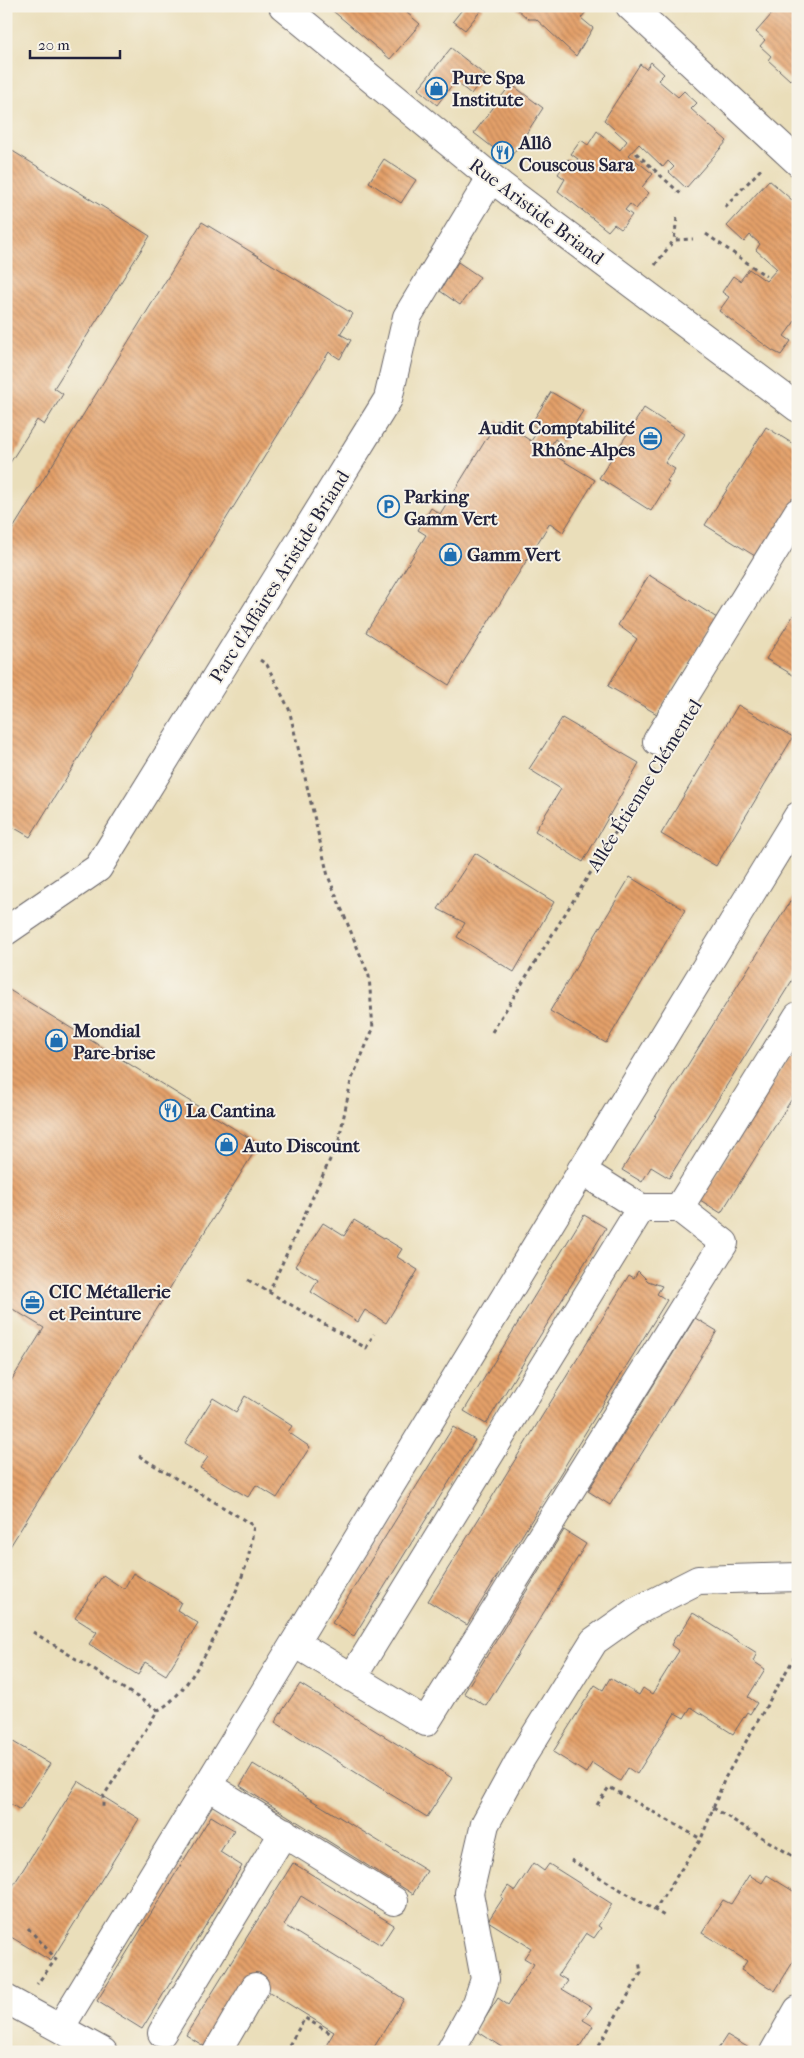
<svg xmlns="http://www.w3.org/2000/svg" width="804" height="2058" font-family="'IM FELL French Canon',serif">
<defs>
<pattern id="building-back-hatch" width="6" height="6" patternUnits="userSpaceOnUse" patternTransform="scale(1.25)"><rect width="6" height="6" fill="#e4a069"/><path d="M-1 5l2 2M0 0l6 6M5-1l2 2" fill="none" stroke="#b88258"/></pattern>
</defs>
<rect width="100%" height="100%" fill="#f7f3e8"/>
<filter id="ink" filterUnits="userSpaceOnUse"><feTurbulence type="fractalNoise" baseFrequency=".02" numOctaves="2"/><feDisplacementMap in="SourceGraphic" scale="10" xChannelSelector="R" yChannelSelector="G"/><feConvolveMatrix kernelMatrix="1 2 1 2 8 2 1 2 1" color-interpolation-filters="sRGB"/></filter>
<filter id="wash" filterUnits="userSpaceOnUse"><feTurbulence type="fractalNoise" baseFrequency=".0096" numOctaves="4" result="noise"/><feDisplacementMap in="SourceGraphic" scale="20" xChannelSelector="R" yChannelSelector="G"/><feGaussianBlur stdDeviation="1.12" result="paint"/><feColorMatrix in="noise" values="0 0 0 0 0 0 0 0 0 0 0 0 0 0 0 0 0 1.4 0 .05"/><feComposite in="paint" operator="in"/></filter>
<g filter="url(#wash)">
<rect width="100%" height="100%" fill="#eadeba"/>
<g id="blocks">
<path fill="url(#building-back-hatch)" d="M327,6H399L420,24L390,59Z
M465,6H480L483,8L465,30L453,21Z
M514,6H579L586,12L581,18L593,28L576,56L536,19H528Z
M779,6H798V80L794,76L790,80L768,60L771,56L760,46L765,40L756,32Z
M451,48L485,75L471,94L455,81L437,105L418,89Z
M651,62L664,74L658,80L678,97L684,91L697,103L691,109L727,141L686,188L669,172L674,167L668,161L663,167L639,144L629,155L653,174L642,187L649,193L636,209L630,204L625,210L632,215L621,229L614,224L608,231L558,191L565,179L558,174L568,159L575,164L578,159L571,154L581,140L588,145L597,131L620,150L627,141L604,120L640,64L646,69Z
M511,84L543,108L509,160L474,133Z
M6,147L150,236L54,388L63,394L44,425L37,420L6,469Z
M384,159L416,180L401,203L369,182Z
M769,180L792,200L798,194V292L792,298L798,302V317L784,336L791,341L781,355L773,351L719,311L729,297L722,292L733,276L740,281L749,269L766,281L777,269L756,250L760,244L750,235L744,242L727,226Z
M202,222L353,314L340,334L351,340L340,359L329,352L30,837L6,823V540Z
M458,262L480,277L460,305L440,291Z
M551,392L583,411L562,444L555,439L547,451L595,480L563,532L550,523L449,685L366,632L426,535L418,530L431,508L440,514L498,420L531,441L539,429L531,424Z
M644,408L684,434L665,463L675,469L667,481L669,482L651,511L599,478Z
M766,427L798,447V504L763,561L705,525Z
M649,575L717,618L657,714L608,686L637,639L618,625Z
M798,608V678L766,659Z
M738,705L793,737L716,866L661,834Z
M562,718L639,763L583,862L535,831L561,789L529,769Z
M475,853L554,902L514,972L457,937L465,923L438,909Z
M630,877L685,910L606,1043L550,1011Z
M798,889V971L669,1178L651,1167L642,1182L622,1170Z
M6,988L259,1144L6,1553V1389L44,1328L6,1305Z
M798,1042V1089L721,1213L700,1200Z
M584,1215L606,1228L486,1424L464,1411Z
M354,1220L402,1249L397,1257L418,1270L386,1323L365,1310L358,1322L311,1292L318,1280L295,1266L323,1223L344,1236Z
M638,1271L648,1281L662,1286L657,1294L667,1300L467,1625L428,1601L629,1275L634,1278Z
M695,1318L717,1331L610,1505L588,1491Z
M245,1396L292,1426L288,1432L310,1447L277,1498L256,1485L248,1497L227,1485L200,1468L208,1457L185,1443L213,1398L236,1412Z
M453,1427L475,1440L354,1636L332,1623Z
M564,1530L586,1544L486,1706L464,1693Z
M133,1573L181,1602L177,1610L198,1623L166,1675L145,1662L138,1675L115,1661L89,1644L97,1632L75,1618L103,1575L124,1589Z
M693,1613L757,1653L753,1661L765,1669L748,1697L757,1703L750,1714L747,1712L733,1734L691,1707L684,1718L675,1713L637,1774L628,1768L620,1781L592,1763L586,1773L553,1752L595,1685L603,1690L610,1678L639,1695L643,1688L652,1694L679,1651L671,1645L677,1634L679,1635Z
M300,1684L452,1778L427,1817L275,1722Z
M10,1740L50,1764L20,1810L6,1801V1746Z
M253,1764L427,1871L413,1894L240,1786Z
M78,1781L139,1819L51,1961L6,1934V1897Z
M211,1816L234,1830L220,1852L242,1866L142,2029L97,2001Z
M293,1863L394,1925L381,1945L301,1896L284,1925L404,1999L371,2052H322L334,2032L250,1980L207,2048L186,2035Z
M533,1863L544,1871L549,1864L612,1904L598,1926L601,1928L594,1938L586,1933L558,1975L568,1981L562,1989L592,2007L583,2020L593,2026L576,2052H509L477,2031L498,1998L508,2005L534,1964L524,1958L531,1948L488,1921L503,1898L501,1897L508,1886L515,1891Z
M749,1875L762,1883L767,1875L798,1894V1954L775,1991L741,1970L747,1961L702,1933L723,1900L731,1904Z
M727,2035L749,2048L747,2052H716Z"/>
</g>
</g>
<g filter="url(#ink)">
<use href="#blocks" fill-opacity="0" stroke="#686467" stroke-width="1"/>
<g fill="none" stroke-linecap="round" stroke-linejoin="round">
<defs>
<path id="minor" d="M630,6L798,162
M657,741L798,512
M6,931L98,868L388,399L407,317L491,178
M679,1208L798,1016
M295,1643L426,1722L724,1243L679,1208H641L581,1170
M352,1678L641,1208
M208,1786L394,1901
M6,1999L103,2052
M60,2028L798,816
M162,2033L284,1832
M217,2052L255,1987
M450,2052L477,2003L485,1979L469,1893L485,1824L520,1760L594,1641L635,1612L698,1580L798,1577
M774,2052L798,2010"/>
<path id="major" d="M283,6L503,187L798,408"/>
</defs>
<use href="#minor" stroke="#686467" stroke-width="30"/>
<use href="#major" stroke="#686467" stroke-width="30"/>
<path stroke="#686467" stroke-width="3" stroke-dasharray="4 4" stroke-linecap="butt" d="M636,153L683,196
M725,207L762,168
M677,218L674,240L693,239
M706,234L766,276
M655,265L674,240
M260,660L267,665L289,709L328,876L369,976L373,1029L351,1081L339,1140L269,1292
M492,1032L654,770
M248,1280L366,1348L374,1334
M139,1456L254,1526C251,1540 250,1557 244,1571C231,1606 192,1695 158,1710
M33,1632L158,1710L103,1797V1809
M597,1805L609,1787L701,1839
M713,1808L796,1858
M571,1860L666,1917
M654,1911L701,1839L725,1778L798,1651
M28,1928L56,1959L37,1984
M286,2049L291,2052
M285,2052L305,2018L330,2033
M595,2052L641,1973L639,1961"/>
<use href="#minor" stroke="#fff" stroke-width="28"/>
<use href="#major" stroke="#fff" stroke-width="28"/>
</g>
</g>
<defs>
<symbol id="shop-ring" viewBox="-11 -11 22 22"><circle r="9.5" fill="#f7f3e8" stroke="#1f6fb2" stroke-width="1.5"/><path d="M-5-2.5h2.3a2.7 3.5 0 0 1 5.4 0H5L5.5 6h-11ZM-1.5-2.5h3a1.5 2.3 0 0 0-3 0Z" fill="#1f6fb2"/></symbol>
<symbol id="restaurant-ring" viewBox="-11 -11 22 22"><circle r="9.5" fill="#f7f3e8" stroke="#1f6fb2" stroke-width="1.5"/><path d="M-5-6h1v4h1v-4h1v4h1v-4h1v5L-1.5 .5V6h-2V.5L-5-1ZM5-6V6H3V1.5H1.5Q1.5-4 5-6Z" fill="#1f6fb2"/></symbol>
<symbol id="office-ring" viewBox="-11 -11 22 22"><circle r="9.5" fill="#f7f3e8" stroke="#1f6fb2" stroke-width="1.5"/><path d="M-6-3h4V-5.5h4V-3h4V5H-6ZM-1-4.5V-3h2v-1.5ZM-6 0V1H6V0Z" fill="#1f6fb2"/></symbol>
<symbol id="parking-ring" viewBox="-11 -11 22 22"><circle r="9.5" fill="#f7f3e8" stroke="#1f6fb2" stroke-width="1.5"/><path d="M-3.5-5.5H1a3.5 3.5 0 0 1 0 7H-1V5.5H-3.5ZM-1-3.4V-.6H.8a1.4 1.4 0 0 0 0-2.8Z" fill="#1f6fb2"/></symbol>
</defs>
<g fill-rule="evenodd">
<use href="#shop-ring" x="424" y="76" width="25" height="25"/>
<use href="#restaurant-ring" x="490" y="140" width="25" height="25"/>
<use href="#office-ring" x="638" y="426" width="25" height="25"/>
<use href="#parking-ring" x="376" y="494" width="25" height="25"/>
<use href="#shop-ring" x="438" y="542" width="25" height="25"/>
<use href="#shop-ring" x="44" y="1028" width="25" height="25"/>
<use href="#restaurant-ring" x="158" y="1098" width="25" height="25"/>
<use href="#shop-ring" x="214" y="1132" width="25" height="25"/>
<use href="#office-ring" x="20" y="1290" width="25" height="25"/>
</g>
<g text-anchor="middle" stroke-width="4" stroke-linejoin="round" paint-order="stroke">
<g font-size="19" font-weight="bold" fill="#22223b" stroke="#f7f3e8" text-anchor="start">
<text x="452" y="84">Pure Spa<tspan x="452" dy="22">Institute</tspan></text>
<text x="519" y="149">Allô<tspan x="519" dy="22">Couscous Sara</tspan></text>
<text x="635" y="434" text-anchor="end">Audit Comptabilité<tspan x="635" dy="22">Rhône-Alpes</tspan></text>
<text x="404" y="503">Parking<tspan x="404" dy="22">Gamm Vert</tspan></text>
<text x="467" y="561">Gamm Vert</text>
<text x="73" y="1037">Mondial<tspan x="73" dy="22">Pare-brise</tspan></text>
<text x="186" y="1117">La Cantina</text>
<text x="243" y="1152">Auto Discount</text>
<text x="49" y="1298">CIC Métallerie<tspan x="49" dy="22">et Peinture</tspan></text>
</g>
<g font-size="19" fill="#22223b" stroke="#f7f3e8">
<text transform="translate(537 211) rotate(37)" y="7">Rue Aristide Briand</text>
<text transform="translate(279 576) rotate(-58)" y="7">Parc d'Affaires Aristide Briand</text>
<text transform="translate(644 785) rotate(-58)" y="7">Allée Étienne Clémentel</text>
</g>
</g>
<rect width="804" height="2058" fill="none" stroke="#f7f3e8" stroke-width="25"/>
<path d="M30 50v8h90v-8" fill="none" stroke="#22223b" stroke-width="2.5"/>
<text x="38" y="50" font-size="15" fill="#22223b" stroke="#f7f3e8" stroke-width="4" paint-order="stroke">20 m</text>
</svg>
